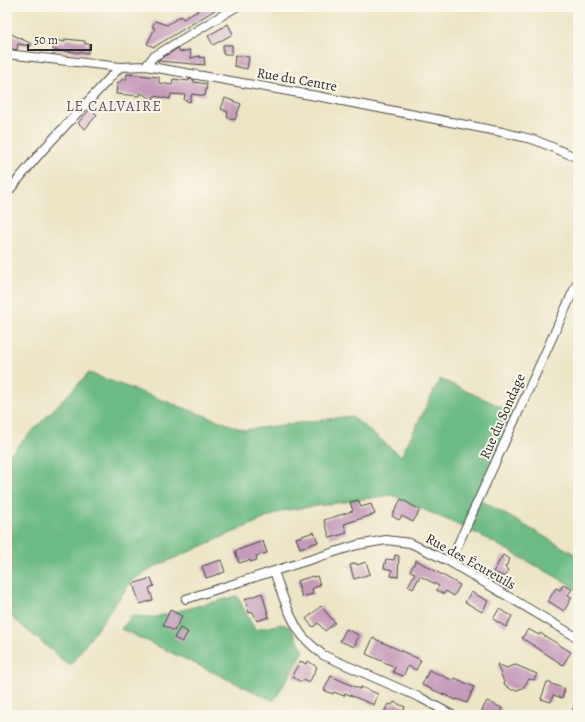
<svg xmlns="http://www.w3.org/2000/svg" width="585" height="722" font-family="Alegreya,serif">
<rect width="100%" height="100%" fill="#fbf7ec"/>
<filter id="ink" filterUnits="userSpaceOnUse"><feTurbulence type="fractalNoise" baseFrequency=".025" numOctaves="2"/><feDisplacementMap in="SourceGraphic" scale="8" xChannelSelector="R" yChannelSelector="G"/><feConvolveMatrix kernelMatrix="1 2 1 2 8 2 1 2 1" color-interpolation-filters="sRGB"/></filter>
<filter id="wash" filterUnits="userSpaceOnUse"><feTurbulence type="fractalNoise" baseFrequency=".012" numOctaves="4" result="noise"/><feDisplacementMap in="SourceGraphic" scale="16" xChannelSelector="R" yChannelSelector="G"/><feGaussianBlur stdDeviation="0.9" result="paint"/><feColorMatrix in="noise" values="0 0 0 0 0 0 0 0 0 0 0 0 0 0 0 0 0 1.4 0 .05"/><feComposite in="paint" operator="in"/></filter>
<g filter="url(#wash)">
<rect width="100%" height="100%" fill="#ece5c6"/>
<path fill="#6dbb84" stroke="#4c7358" d="M89,373L244,430L351,416L401,456L440,379L515,413L477,498L578,556V591L569,584L480,535L392,495L282,511L152,568L132,581L70,666L7,613V457Z
M237,596L255,630L282,624L291,628L304,651L274,701L121,629L132,616L155,617Z"/>
<g id="blocks">
<path fill="#c59bba" d="M195,7H220L154,47L147,44L155,28L152,27L155,21L167,25L181,16L183,19L198,11Z
M228,24L233,34L213,45L208,36Z
M7,32L32,44L31,46L18,44L17,50L7,48Z
M65,39L85,41V44H89L88,53L53,50L54,40L65,42Z
M223,45H232V54H223Z
M178,48L180,52L190,50L191,58L200,56V58L204,57L205,65L157,61Z
M235,55L249,57L247,69L234,66Z
M127,74L159,77V83L172,85L173,79L189,81V79L194,80V82L207,84L205,96L192,94L190,102L184,100L185,95L171,94L170,99L154,96L153,100L141,93L140,96L116,94L117,84L123,79L126,80Z
M225,98L241,104L235,120L227,117L228,112L221,109Z
M90,109L97,115L85,129L78,123Z
M401,499L420,510L413,522L402,516L399,520L392,516Z
M358,500L361,507L371,504L375,514L344,524L347,533L330,538L324,520L353,511L350,502Z
M314,532L318,542L300,548L296,538Z
M263,541L267,553L256,556L257,560L250,562V560L239,563L235,551Z
M395,555L399,556L398,577L391,576L392,570L384,568L386,559L394,560Z
M503,555L510,559L505,568L509,570L505,577L493,572Z
M221,560L225,572L206,578L202,566Z
M416,560L460,585L454,596L446,591L444,594L436,590L439,586L420,576L413,589L408,586L415,573L410,571Z
M366,562L370,574L354,579L350,565L356,563L357,565Z
M313,576V577L317,576L320,585L312,589L313,594L302,597L297,581Z
M151,578L154,586L149,588L153,600L140,604L133,584Z
M563,585L572,589L568,595L572,597L564,611L548,601L556,588L560,590Z
M471,592L488,601L482,612L465,602Z
M262,593L269,617L257,621L253,612L249,613L245,599Z
M321,606L335,623L325,631L318,623L313,627L306,619Z
M499,609L512,616L506,627L493,619Z
M170,610L182,616L174,631L163,625Z
M180,628L188,632L182,642L174,638Z
M346,629L359,635L354,647L340,641Z
M528,629L539,635L540,633L571,652L563,665L522,638Z
M373,638L421,660L416,670L408,666L403,676L393,672L395,667L366,654Z
M301,661L306,664L308,661L317,667L309,683L303,680L301,682L293,677L294,674L293,673Z
M497,664L507,668L511,666L516,665L537,674L534,680L529,679L523,688L517,690H512L505,685Z
M429,670L454,681L455,678L474,687L467,703L457,699L456,700L422,685Z
M331,676L360,689L361,687L378,694L374,705L345,693L344,696L334,692L333,694L324,690Z
M547,682L565,689L562,698L553,695L551,702L541,699Z
M487,701L502,708L499,715H488L481,712Z
M394,702L405,707L402,715H383L388,704L392,705Z"/>
</g>
</g>
<g filter="url(#ink)">
<use href="#blocks" fill-opacity="0" stroke="#484742" stroke-width="1"/>
<g fill="none" stroke-linecap="round" stroke-linejoin="round">
<defs>
<path id="minor" d="M7,54L120,67L146,66L322,97L502,132L535,140L578,158
M146,66L153,57L236,7
M7,193L41,152L120,67
M450,562L578,281
M186,599L274,571
M452,715L421,698L323,655C315,648 305,641 299,631C288,613 281,592 274,571L357,545L386,540L410,543L450,562L578,638
M576,715L578,708"/>
</defs>
<use href="#minor" stroke="#484742" stroke-width="10"/>
<use href="#minor" stroke="#fff" stroke-width="8"/>
</g>
</g>
<g text-anchor="middle" stroke-width="4" stroke-linejoin="round" paint-order="stroke">
<g font-size="14" fill="#2b2b2b" stroke="#fbf7ec">
<text transform="translate(297 79) rotate(10)" y="5">Rue du Centre</text>
<text transform="translate(502 416) rotate(-66)" y="5">Rue du Sondage</text>
<text transform="translate(471 561) rotate(29)" y="5">Rue des Écureuils</text>
</g>
<g font-size="15" letter-spacing="1" fill="#61525d" stroke="#fbf7ec">
<text x="114" y="111">LE CALVAIRE</text>
</g>
</g>
<rect width="585" height="722" fill="none" stroke="#fbf7ec" stroke-width="24"/>
<path d="M28 44v6h63v-6" fill="none" stroke="#2b2b2b" stroke-width="2"/>
<text x="34" y="44" font-size="12" fill="#2b2b2b" stroke="#fbf7ec" stroke-width="3" paint-order="stroke">50 m</text>
</svg>
